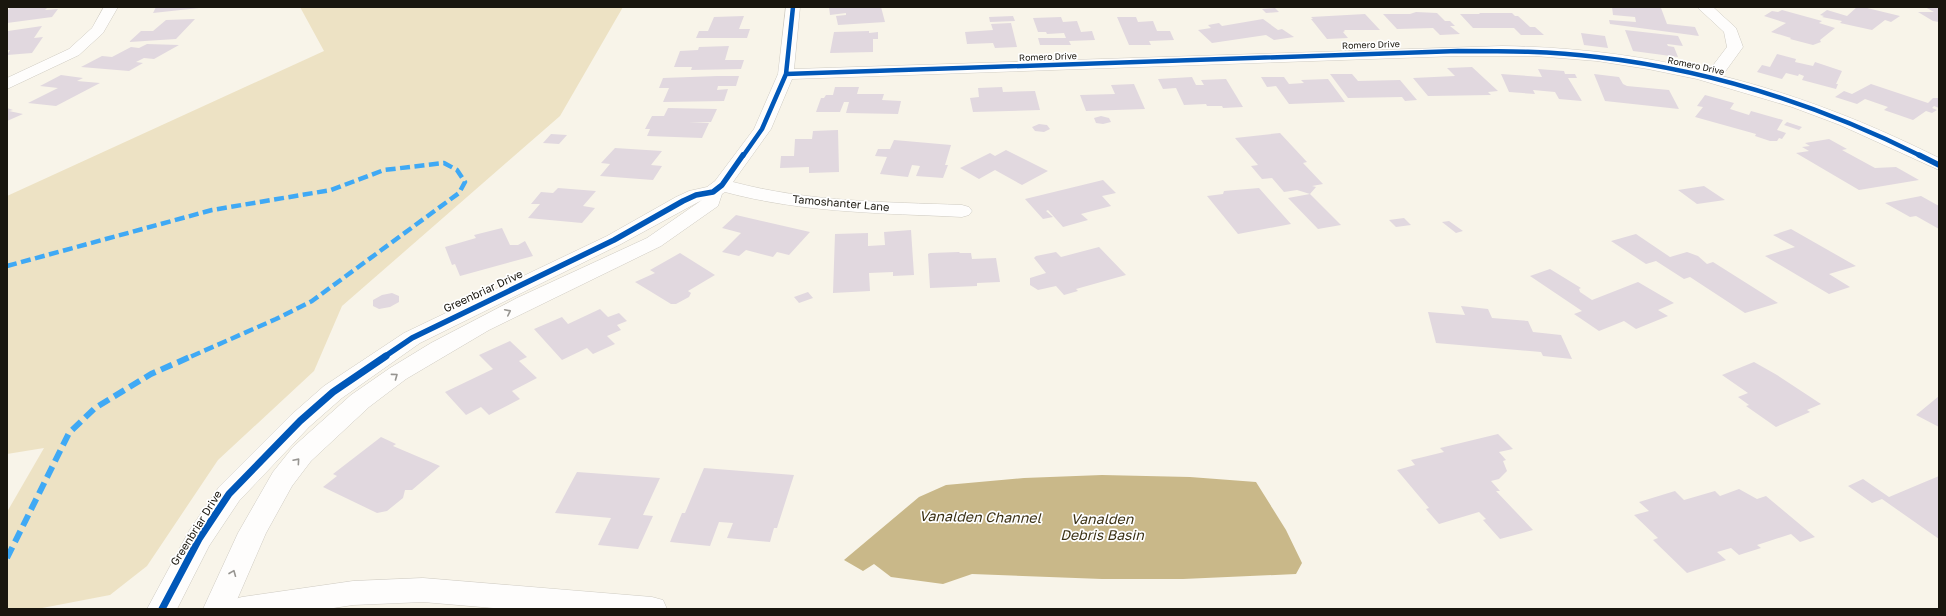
<svg xmlns="http://www.w3.org/2000/svg" width="1946" height="616" font-family="'Golos Text',sans-serif">
<rect width="100%" height="100%" fill="#f8f4e9"/>
<path fill="#ede2c4" d="M300,7H623L560,116L342,306L314,371L218,460L147,566L110,595L37,609H7V512L44,448L7,454V196L324,51Z"/>
<path fill="#c9b889" d="M1102,475L1190,477L1256,482L1286,530L1302,563L1296,574L1183,579H1102L972,574L943,584L891,577L874,564L863,571L844,560L919,497L946,485L1024,478Z"/>
<path fill="#e1d8df" d="M10,7H48L45,10L58,9L52,17L7,23V12Z
M156,7H199V8L153,13Z
M829,7H881L885,22L838,25L836,16L846,15V13L830,15Z
M1612,7L1661,8L1667,24L1695,27L1699,36L1610,24L1609,20L1636,22L1635,17L1613,15Z
M1857,7H1863L1900,16L1891,22L1885,20L1872,30L1840,23L1842,21L1822,17L1824,16L1820,15L1827,10L1847,16Z
M1925,7H1939V22L1933,21L1918,12H1934Z
M1275,8L1279,12L1266,13L1262,9Z
M1782,10L1822,21L1819,23L1835,28L1820,40L1821,42L1813,45L1790,39L1791,38L1771,32L1786,23L1764,16L1772,11L1778,12Z
M1416,12L1437,13L1445,21H1450L1455,26H1450L1460,34L1440,35L1433,28L1397,29L1383,14H1410Z
M1479,13H1512L1515,16H1518L1530,27H1535L1544,35H1521L1514,28H1473L1460,14H1480Z
M1365,14L1380,30H1344L1345,31L1343,32L1348,38L1327,39L1311,19H1313L1311,17Z
M744,16L739,29H750L747,38H696L699,31H708L714,17Z
M1013,16L1015,21L990,22L989,17Z
M1061,17L1063,22L1077,21L1081,32L1092,31L1095,40L1069,41L1071,45H1040L1038,38H1066L1064,33L1047,34L1046,32H1038L1033,18Z
M1117,17H1136L1138,22L1153,21L1157,31H1170L1174,40L1149,41L1151,45H1129Z
M195,19L176,39L129,42L141,31H153L166,20Z
M1263,19L1278,30L1282,29L1294,37L1274,40L1266,35L1212,43L1198,30L1211,28L1208,25L1219,23L1222,26Z
M1011,23L1017,47L995,48L993,43L967,44L965,32L993,30L991,24Z
M42,26L34,38L43,37L32,53L7,55L10,50H7L8,31Z
M1625,30L1678,36L1683,46L1667,44L1668,46L1674,47L1678,57L1633,51Z
M869,31V33L878,32V39H873V52L830,53L834,32Z
M1581,33L1605,36L1608,48L1584,45Z
M147,44L179,45L154,59L144,58L136,62L143,63L129,71L81,67L102,56L112,57L131,47L139,48Z
M729,46L725,60H744L741,69L691,70L692,67H674L680,51L698,50L699,47Z
M1777,54L1796,59L1795,62L1813,66L1815,62L1842,71L1836,84H1838L1836,89L1802,80L1804,76L1799,74L1798,76L1786,73L1782,79L1757,72L1762,65L1770,67Z
M1472,67L1498,91L1488,92L1491,95L1428,96L1413,78L1455,76L1447,68Z
M1538,69L1564,71L1565,74H1575L1577,78H1568L1582,101L1559,99L1555,92L1533,90L1535,94L1509,92L1501,74L1542,77Z
M1330,74H1352L1358,81L1400,80L1417,100L1405,101L1402,97L1348,98Z
M1594,74L1619,77L1623,84L1627,86L1669,90L1679,109L1605,101Z
M61,75L83,78L77,81L100,83L56,106L28,103L58,88L40,86Z
M717,76H739L736,86H718L717,90L728,89L724,101L663,102L669,88H659L663,78Z
M1192,77L1196,85H1204L1201,80L1226,79L1243,107L1223,108L1222,106H1207L1206,104L1184,105L1176,88L1163,89L1158,79Z
M1261,77H1284L1289,84L1304,83L1301,80L1328,79L1345,102L1289,104L1276,86L1267,87Z
M1134,84L1145,109L1086,111L1080,95L1115,94L1111,85Z
M1871,84L1928,103L1933,98H1939V108L1934,106L1932,108L1937,110L1932,113L1926,111L1913,120L1884,110L1888,107L1865,99L1857,104L1835,97L1844,91L1852,94Z
M835,87H859L857,94H884L882,100L901,101L898,114L846,113L849,102H844L840,112H816L821,98H824L826,95H833Z
M1002,87L1003,92L1035,91L1040,110L973,112L970,98L979,97L978,88Z
M1705,95L1734,103L1730,109L1749,115L1751,111L1783,120L1777,130L1786,133L1782,139L1779,138L1777,141H1770L1755,136L1756,134L1695,117L1703,107L1697,106Z
M7,108L13,110L9,111L23,114L7,121Z
M668,108L717,109L711,122L689,123H709L702,138L647,136L650,129H645L652,116H664Z
M1101,116L1109,118L1111,122L1103,124L1096,123L1094,118Z
M1787,122L1802,127L1799,130L1784,125Z
M1039,124L1047,125L1050,129L1044,132L1035,131L1032,127Z
M838,130L839,172L809,173V167L780,168L781,156H794L795,139H812L813,131Z
M1280,133L1307,162L1303,163L1323,184L1312,186L1316,187L1310,194L1341,225L1318,229L1288,198L1310,194L1297,190L1284,192L1272,178L1262,179L1251,166L1258,165L1235,138Z
M551,134L567,135L559,144L543,143Z
M1829,139L1847,149L1842,150L1875,168L1896,167L1919,180L1859,190L1796,153L1809,151L1802,147L1810,146L1805,143Z
M894,140L951,145L945,165H948L943,178L916,176L920,166L912,165L908,177L880,174L887,157L875,156L878,149H890Z
M615,148L662,151L651,165L662,166L653,180L600,176L610,164L601,163Z
M1006,150L1048,171L1022,185L995,170L979,179L960,168L990,153L995,156Z
M1103,180L1116,193L1102,196L1111,206L1081,214L1088,220L1063,227L1048,210L1046,211L1053,217L1043,219L1025,199Z
M1704,186L1725,200L1697,204L1678,190Z
M558,188L596,191L583,206L595,208L582,223L528,218L540,204H531L541,192L553,193Z
M1259,188L1291,224L1238,234L1207,196L1223,194L1224,191Z
M1921,196L1939,206V229L1916,216L1910,217L1885,203Z
M736,215L810,232L789,255L777,252L773,257L746,250L739,256L722,252L741,233L722,228Z
M1404,218L1411,225L1396,227L1389,220Z
M1449,221L1463,231L1456,233L1442,222Z
M502,228L510,245H518L525,241L533,256L460,276L455,264L452,265L445,247L476,238L474,235Z
M1791,229L1856,266L1829,274L1850,287L1829,294L1765,256L1795,247L1773,235Z
M911,230L914,275L893,276V272L869,273L870,291L833,293L835,234L868,233V246L885,245L884,232Z
M1636,234L1670,257L1687,252L1698,256L1707,264L1713,262L1778,303L1745,313L1690,277L1684,279L1656,261L1646,264L1611,241Z
M1099,247L1126,275L1076,289L1078,291L1064,295L1056,286L1038,290L1030,285V278L1046,273L1034,258L1036,256L1056,252L1061,257Z
M959,252L960,253H971L972,259L996,258L1000,282L977,283V286L930,288L928,254L930,253Z
M680,253L715,275L688,291L691,293L689,297L676,304H671L635,282L655,273L650,270Z
M1550,269L1581,288L1579,289L1580,292L1592,300L1638,282L1674,303L1658,310L1668,316L1636,329L1624,321L1599,331L1574,314L1582,311L1530,276Z
M808,292L813,298L799,303L794,297Z
M392,293L399,296V302L390,307L379,309L373,306V300L382,295Z
M1461,306L1488,309L1492,318L1528,321L1533,332L1561,335L1572,359L1543,356L1541,352L1436,343L1428,312L1465,315Z
M600,309L608,317L619,313L627,321L617,325L621,330L607,336L615,344L593,354L587,348L562,360L534,329L562,317L568,324Z
M510,341L527,357L519,361L537,378L512,391L520,399L489,415L481,407L466,415L445,392L493,369L479,355Z
M1754,362L1777,375L1821,404L1807,410L1810,412L1776,427L1746,406L1749,405L1738,397L1748,393L1722,375Z
M1939,396V427L1916,415Z
M1498,434L1513,449L1499,452L1506,460L1503,461L1507,471L1499,479L1491,481L1500,491H1496L1533,530L1500,539L1483,520L1486,519L1479,512L1439,524L1426,509L1429,508L1397,470L1415,465L1411,460L1444,452L1440,448Z
M381,437L396,444L393,446L440,466L412,490H405L403,498L387,511L377,513L323,487L337,476L333,474Z
M704,468L794,475L777,528H774L770,542L727,538L733,523L719,522L710,546L670,542L682,513H685Z
M577,472L660,478L643,515L653,516L638,549L598,545L611,518L555,513Z
M1939,476V539L1882,499L1872,503L1848,486L1863,479L1889,497Z
M1739,489L1757,499L1766,496L1815,537L1800,542L1791,534L1757,545L1761,548L1739,555L1731,548L1717,552L1726,560L1687,573L1653,540L1658,538L1634,515L1649,511L1639,502L1675,491L1684,500L1715,491L1720,496Z"/>
<g fill="none" stroke-linecap="round" stroke-linejoin="round">
<defs>
<path id="minor" d="M104,7H118L103,33L79,55L7,89V78L69,49L92,28Z
M786,7H800L794,69L1502,46C1571,47 1642,55 1708,72L1727,47L1724,32L1697,7H1713L1736,28L1743,47L1722,76C1798,95 1869,123 1939,158V170L1840,125L1792,107L1697,79L1648,69L1597,61L1535,56H1458L792,79L771,129L733,182C808,202 885,202 962,205L969,207L972,211L969,215L962,217C882,213 803,213 725,192L722,194L718,206L661,246L489,330L406,379L369,407L311,461L292,486L266,533L233,609H203L238,533L273,472L293,447L351,395L390,368L431,343L517,298L647,238L702,200L621,244L420,343L342,398L309,427L239,501L209,546L177,609H147L189,531L219,487L291,415L324,386L404,333L607,236L676,197L689,191L707,187L715,181L754,129L778,74Z"/>
<path id="major" d="M423,578L652,597L663,600L667,609H505L423,602L353,605L327,609H227L231,600L242,597L353,581Z"/>
</defs>
<use href="#minor" stroke="#cfcbc2" stroke-width="1"/>
<use href="#major" stroke="#cfcbc2" stroke-width="1"/>
<use href="#minor" fill="#fefdfc" fill-rule="evenodd"/>
<use href="#major" fill="#fefdfc" fill-rule="evenodd"/>
<path stroke="#3fa9f5" stroke-width="4.5" stroke-dasharray="10 4.5" stroke-linecap="butt" d="M7,266L212,210L331,190L384,170L444,163L457,170L465,182L459,193L312,301L276,319L190,357"/>
<path stroke="#3fa9f5" stroke-width="6" stroke-dasharray="12 6" stroke-linecap="butt" d="M7,558L69,433L95,408L151,374L192,356"/>
<defs>
<path id="cycleway-far2" d="M786,74L1458,51C1505,51 1551,51 1597,57C1710,70 1819,105 1921,156
M743,156L762,129L786,74L793,7"/>
<path id="cycleway-far1" d="M1919,155L1939,165
M384,357L412,338L614,240L683,201L696,195L713,192L722,185L743,155"/>
<path id="cycleway" d="M162,609L199,539L229,494L300,421L333,392L386,356"/>
</defs>
<use href="#cycleway-far2" stroke="#fff" stroke-width="6"/>
<use href="#cycleway-far1" stroke="#fff" stroke-width="8"/>
<use href="#cycleway" stroke="#fff" stroke-width="10"/>
<use href="#cycleway-far2" stroke="#0057b8" stroke-width="4.5"/>
<use href="#cycleway-far1" stroke="#0057b8" stroke-width="5.5"/>
<use href="#cycleway" stroke="#0057b8" stroke-width="7"/>
</g>
<defs><path id="oneway-chevron" d="M-2-3.5L2.5 0L-2 3.5" fill="none" stroke-width="1.6" stroke-linecap="round" stroke-linejoin="round"/></defs>
<g stroke="#979591">
<use href="#oneway-chevron" transform="translate(508 312) rotate(-26)"/>
<use href="#oneway-chevron" transform="translate(395 376) rotate(-36)"/>
<use href="#oneway-chevron" transform="translate(297 461) rotate(-49)"/>
<use href="#oneway-chevron" transform="translate(233 573) rotate(-68)"/>
</g>
<g text-anchor="middle" stroke-width="3.5" stroke-linejoin="round" paint-order="stroke">
<g font-size="9" fill="#19160e" stroke="#fff">
<text transform="translate(1371 45) rotate(-2)" y="3">Romero Drive</text>
<text transform="translate(1048 57) rotate(-2)" y="3">Romero Drive</text>
<text transform="translate(1696 66) rotate(12)" y="3">Romero Drive</text>
</g>
<g font-size="11" fill="#19160e" stroke="#fff">
<text transform="translate(841 203) rotate(5)" y="4">Tamoshanter Lane</text>
<text transform="translate(483 291) rotate(-25)" y="4">Greenbriar Drive</text>
<text transform="translate(196 528) rotate(-58)" y="4">Greenbriar Drive</text>
</g>
<g font-size="14" font-style="italic" fill="#3b3114" stroke="#fff">
<text transform="translate(980 517) rotate(1)" y="5">Vanalden Channel</text>
<text x="1102" y="524">Vanalden<tspan x="1102" dy="16">Debris Basin</tspan></text>
</g>
</g>
<rect width="1946" height="616" fill="none" stroke="#19160e" stroke-width="16"/>
</svg>
